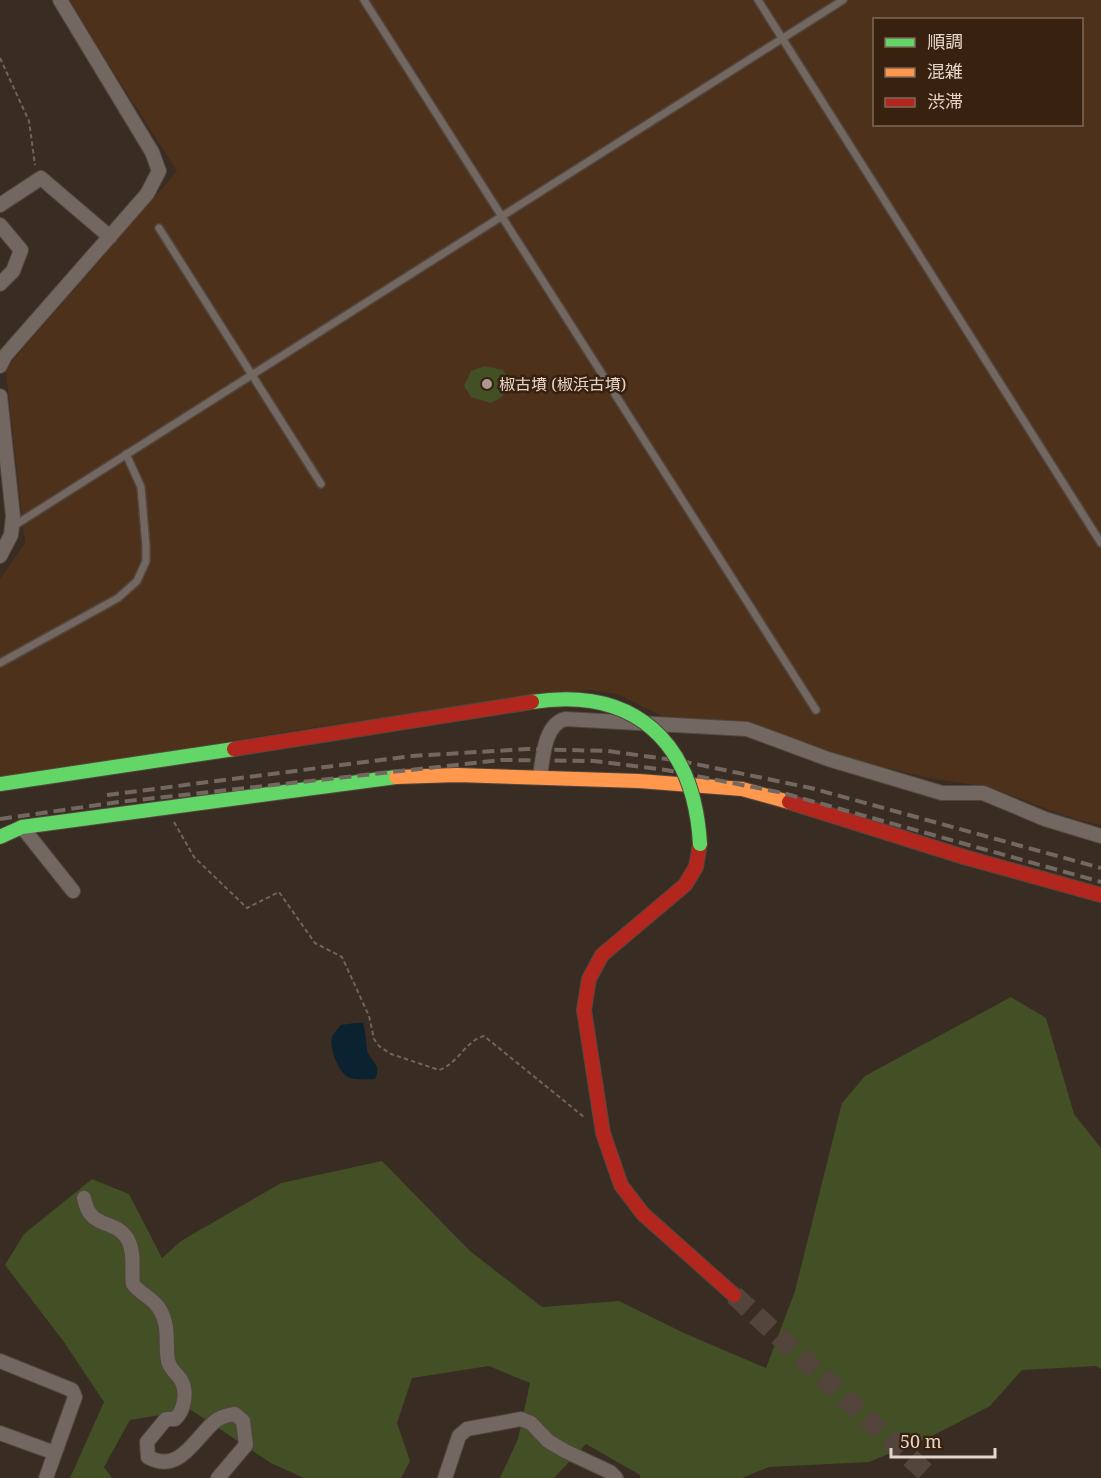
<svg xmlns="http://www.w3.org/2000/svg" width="1101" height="1478" font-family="'Noto Serif','Noto Sans JP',serif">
<rect width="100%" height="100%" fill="#392c22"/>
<path fill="#4d311b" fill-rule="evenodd" d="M67,0H1101V825L1074,819L989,787L934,779L866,763L745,722L668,719L617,694L589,690L317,727L0,779V579L25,543L6,373L8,366L177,171ZM874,20H1082V124H874Z"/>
<path fill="#434f25" d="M485,366L503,370L510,381L502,397L491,403L471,397L464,386L471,371Z
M1011,997L1046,1018L1074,1114L1101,1148V1369L1096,1366L1022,1370L990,1406L928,1438L869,1462L769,1467L742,1478H640V1475L586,1444L554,1478H500L518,1439L530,1383L489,1366L412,1378L397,1423L410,1461L401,1478H304L271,1463L191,1410L130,1420L104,1467L112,1478H70L104,1402L64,1342L5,1265L24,1234L92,1179L129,1194L162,1258L181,1241L281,1183L382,1161L470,1251L542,1307L619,1301L684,1333L766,1368L795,1291L842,1103L865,1076Z"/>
<path fill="#0b2230" d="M356,1023H363C366,1031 366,1048 368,1053C372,1063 382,1064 375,1079C367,1079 357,1080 350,1078C339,1074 329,1048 332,1037C334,1032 338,1029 341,1025Z"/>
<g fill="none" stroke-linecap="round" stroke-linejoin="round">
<path stroke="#53453b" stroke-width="20" stroke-dasharray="20 10" stroke-linecap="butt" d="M734,1295L932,1478"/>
<defs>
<path id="lane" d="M364,0L816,710
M758,0L1101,543
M159,228L321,484
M12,527L843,0
M0,663L118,598L137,581L146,561V546L141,487L126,454"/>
<path id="street" d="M0,205L41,178L110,237
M0,225L21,250L13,271L0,284
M0,366L5,356L147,194L159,171L152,152L60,0
M0,396L13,516L11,535L0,556
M540,776C543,758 544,725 565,719L747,729L828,759L942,793H983L1045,819L1101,836
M22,827L73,891
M84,1198C90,1232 118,1217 129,1242C135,1255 131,1270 133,1284C141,1295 154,1298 160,1310C170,1326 165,1344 168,1361C171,1371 176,1372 181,1380C188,1392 184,1411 175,1419H166L147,1442L148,1457C179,1474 194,1440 213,1423C219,1417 227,1415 235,1414L243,1421L246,1445L218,1478
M0,1361L72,1390L75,1397L46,1478
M0,1433L55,1453
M445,1478L459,1436L467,1429L521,1419L531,1423L548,1441L565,1451L610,1472L616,1478"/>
<path id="fast" d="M0,784L234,749
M0,837L22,827L396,777"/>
<path id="slow" d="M396,777L457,775L639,781L742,789L789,802"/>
<path id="jam" d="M789,802L964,857L1101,895
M700,844L696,867L685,885L602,955L589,979L584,1010L603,1133L621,1185L643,1214L734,1295"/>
</defs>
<use href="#lane" stroke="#52473e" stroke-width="10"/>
<use href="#street" stroke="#52473e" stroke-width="16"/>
<use href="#fast" stroke="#52473e" stroke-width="16"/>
<use href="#slow" stroke="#52473e" stroke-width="16"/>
<use href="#jam" stroke="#52473e" stroke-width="16"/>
<path stroke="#6f655e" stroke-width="2" stroke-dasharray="4.5 3" stroke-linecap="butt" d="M0,58L29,121L35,165
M174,822L194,857L247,908L279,892L315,943L342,957L369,1016L374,1039L379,1046L391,1054L439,1070C458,1064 465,1041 484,1036L584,1117"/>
<use href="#lane" stroke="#726861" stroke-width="7"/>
<use href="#street" stroke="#726861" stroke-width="14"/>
<use href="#fast" stroke="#63d668" stroke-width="14"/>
<use href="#slow" stroke="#ff974d" stroke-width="14"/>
<use href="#jam" stroke="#b3261e" stroke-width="14"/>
<path stroke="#726861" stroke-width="4" stroke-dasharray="12 6" stroke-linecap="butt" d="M107,795L412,756L528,749L608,751L681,761L811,788L1101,868
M0,819L119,802L501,760L594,761L666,770L783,793L1101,882"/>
<defs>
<path id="fast-bridge" d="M532,702C636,686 694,743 700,844"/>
<path id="jam-bridge" d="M234,749L532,702"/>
</defs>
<use href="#fast-bridge" stroke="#52473e" stroke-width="16" stroke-linecap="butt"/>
<use href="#jam-bridge" stroke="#52473e" stroke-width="16" stroke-linecap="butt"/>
<use href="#fast-bridge" stroke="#63d668" stroke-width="14"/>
<use href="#jam-bridge" stroke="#b3261e" stroke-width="14"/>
</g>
<circle fill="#a99a8f" stroke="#38210f" stroke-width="2" cx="487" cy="384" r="6"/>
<g text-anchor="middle" stroke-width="5" stroke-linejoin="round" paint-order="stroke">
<g font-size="16" fill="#e5d5ca" stroke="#38210f" text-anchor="start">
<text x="499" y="390">椒古墳 (椒浜古墳)</text>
</g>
</g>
<rect x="873" y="18" width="210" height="108" fill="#38210f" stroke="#7d695a" stroke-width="1.5"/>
<rect x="885" y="38" width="30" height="9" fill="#63d668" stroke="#7d695a" stroke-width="1.5"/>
<text x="927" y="48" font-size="18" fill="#e5d5ca">順調</text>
<rect x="885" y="68" width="30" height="9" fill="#ff974d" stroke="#7d695a" stroke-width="1.5"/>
<text x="927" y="78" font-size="18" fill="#e5d5ca">混雑</text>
<rect x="885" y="98" width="30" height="9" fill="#b3261e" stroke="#7d695a" stroke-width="1.5"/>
<text x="927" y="108" font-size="18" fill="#e5d5ca">渋滞</text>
<path d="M891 1448v9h104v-9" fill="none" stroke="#e5d5ca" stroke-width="3"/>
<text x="900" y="1448" font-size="18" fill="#e5d5ca" stroke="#38210f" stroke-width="4.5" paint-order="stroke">50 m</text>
</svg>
